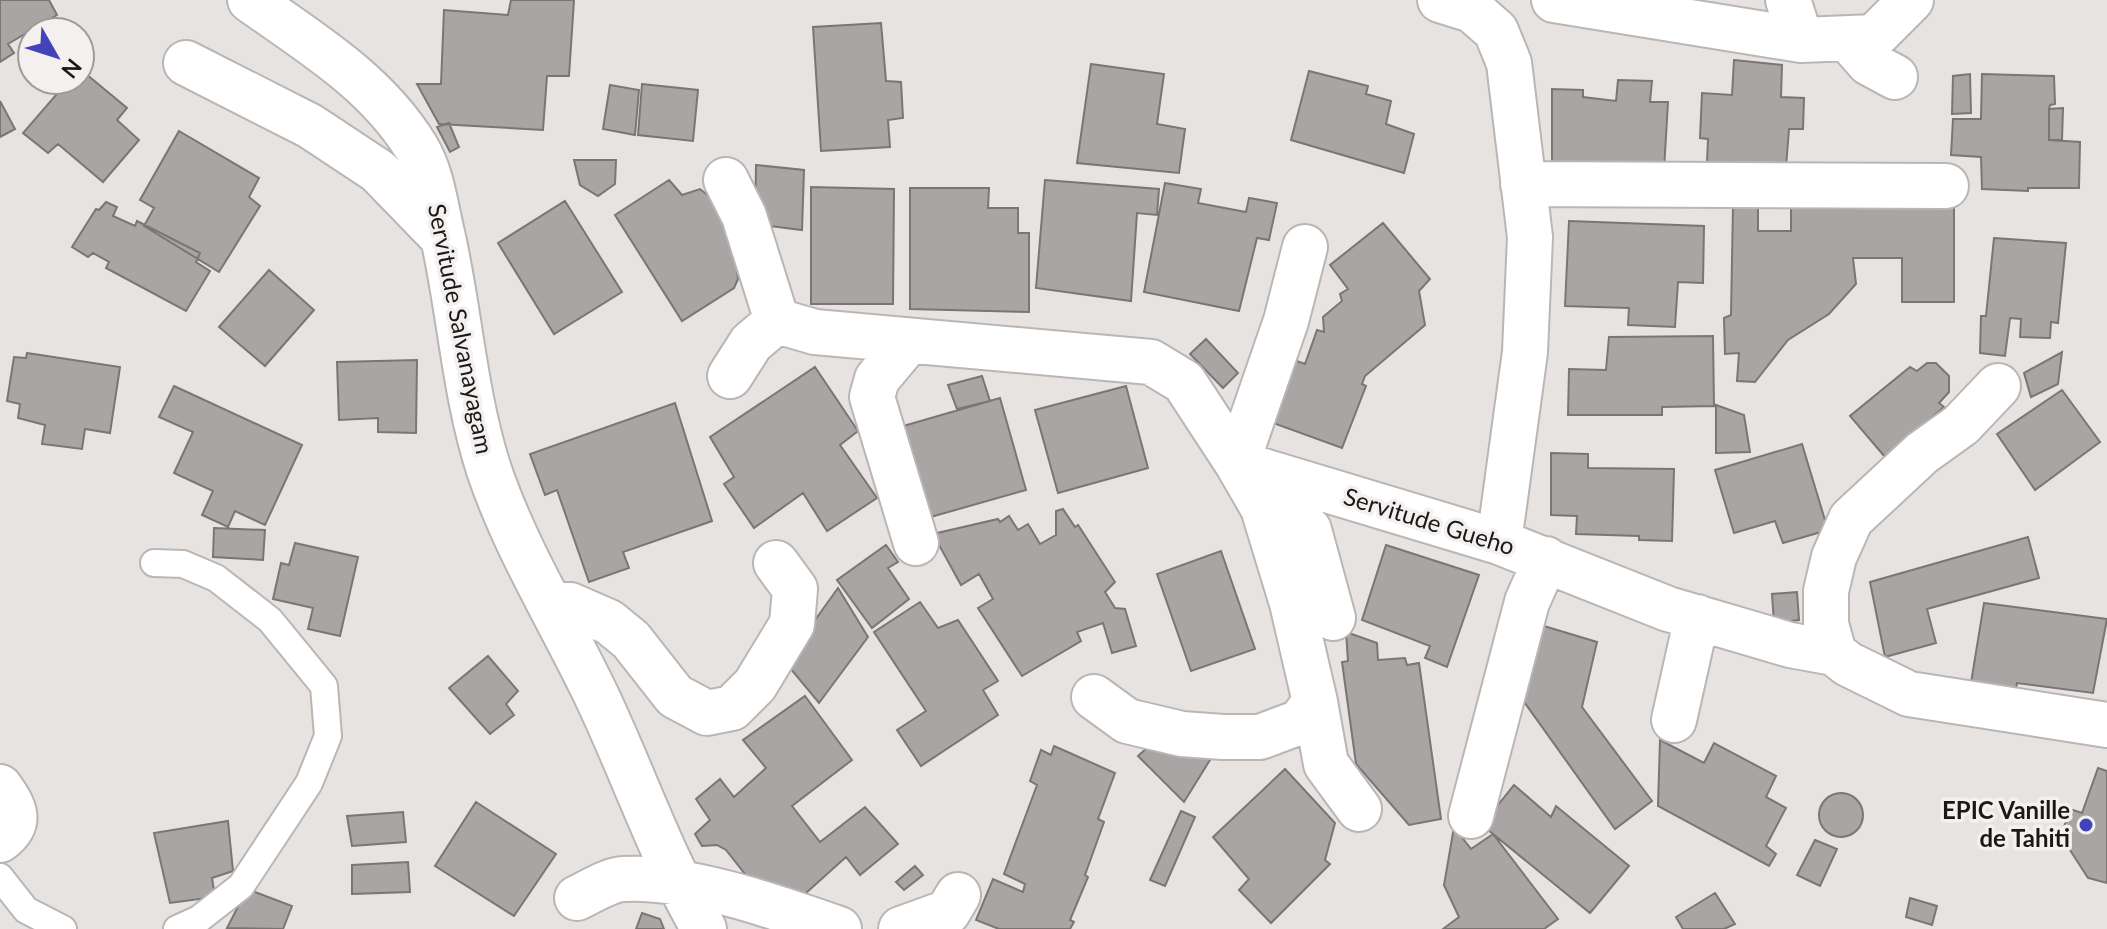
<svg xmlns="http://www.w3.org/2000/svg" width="2107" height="929" font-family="Lato,sans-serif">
<rect width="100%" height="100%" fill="#e7e3e1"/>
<path fill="#a9a5a4" stroke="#7a7675" stroke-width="2" d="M0,0H49L57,15L8,44L14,53L0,62Z
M511,0H574L569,76H547L543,130L439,124L417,84H441L444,10L508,15Z
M881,23L886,81L901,82L903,118L888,120L890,147L821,151L813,27Z
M1734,60L1782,65L1781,97L1804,98L1803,129H1789L1786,167L1707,162L1708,139L1700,138L1702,93L1732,95Z
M1091,64L1164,74L1157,124L1185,129L1179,173L1077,163Z
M80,69L127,108L117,120L139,140L103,182L58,144L48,153L23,133L69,80H80Z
M1309,71L1368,86L1366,94L1391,101L1386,124L1414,134L1404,173L1291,140Z
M1970,74L1971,113L1952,114L1953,76Z
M1982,74L2054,76L2055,104L2050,105L2049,109V140L2080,142L2079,188H2028V191L1982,189L1981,157L1951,155L1953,119H1981Z
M1618,80L1652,81L1650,102H1668L1664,170L1552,164V89L1583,90V97L1616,101Z
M642,84L698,90L693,141L638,135Z
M610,85L639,90L635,135L603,129Z
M0,101L15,129L0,137Z
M2063,108L2062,140H2049V109Z
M449,123L459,147L450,152L437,127Z
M179,131L259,178L249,197L260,206L219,272L144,226L154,208L140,200Z
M574,160H616L615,184L598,196L580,185Z
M756,165L804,170L802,230L755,224Z
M669,180L682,195L700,189L720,205L735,250L738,279L734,288L682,321L615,215Z
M1045,180L1159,189L1157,215L1137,213L1131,301L1036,288Z
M1165,183L1201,189L1198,203L1246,212L1249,198L1277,203L1269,240L1257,238L1239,311L1144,292Z
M811,187L894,189L893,304H811Z
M910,188H989L988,208H1018V233H1029V312L910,309Z
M565,201L622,292L554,334L498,243Z
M106,202L117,207L113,216L135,226L137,221L200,253L196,262L210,271L186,311L106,268L109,262L93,253L88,257L72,247L96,209L99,210Z
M1791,204H1954V302H1902V258H1853L1856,284L1829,314L1788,340L1755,382L1737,381L1739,353L1725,354L1724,318L1731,315L1733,205L1758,206V231H1791Z
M1569,221L1704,226L1703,283L1678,282L1675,327L1628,325L1629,308L1565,306Z
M1383,223L1430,279L1419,291L1425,325L1365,376L1362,384L1366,386L1342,448L1273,423L1294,360L1305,364L1317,330L1324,332L1323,317L1342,301L1340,294L1348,289L1330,265Z
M1994,238L2066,243L2058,323L2051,322L2050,338L2020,337L2021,319L2010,318L2005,356L1980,353L1981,316H1986Z
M269,270L314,310L265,366L219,327Z
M1713,336L1714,406L1662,407V415H1568L1569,369L1606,370L1609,337Z
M1206,339L1238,373L1223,388L1190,354Z
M2062,352L2058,384L2031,397L2024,373Z
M27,353L120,367L110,433L85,429L82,449L42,444L45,425L18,418L20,404L7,401L14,357L26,358Z
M417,360L416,433L378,432V418L339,420L337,362Z
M1927,363H1936L1949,376V392L1939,403L1944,407L1885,457L1850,416L1910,367L1917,371Z
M815,367L858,431L840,445L877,498L827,531L803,493L754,528L724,484L734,477L710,437Z
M982,376L990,401L957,409L948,385Z
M174,386L302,445L265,525L235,511L228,527L202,515L213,491L174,473L193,432L159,417Z
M1126,386L1148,468L1058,493L1035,410Z
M2062,390L2100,442L2035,490L1997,434Z
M1000,398L1026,490L927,518L900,427Z
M675,403L712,521L623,552L629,568L589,582L557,490L545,495L530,454Z
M1716,405L1744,415L1750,452L1716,453Z
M1802,444L1828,530L1783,543L1775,521L1734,533L1715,470Z
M1551,453L1588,454V468L1674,469L1672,541L1639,540V536L1576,534L1577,516L1551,515Z
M1063,509L1075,527L1078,525L1115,582L1105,592L1115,608L1125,609L1136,646L1112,653L1103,623L1077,632L1081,641L1022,676L978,608L993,599L979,574L961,585L933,534L998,519L1000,522L1009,516L1018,530L1028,524L1040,544L1056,535V511Z
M214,528L265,530L263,560L213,557Z
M2028,537L2039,578L1927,609L1936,643L1885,657L1870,582Z
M295,543L358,557L340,636L308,629L313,608L273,599L281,563L289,565Z
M886,545L898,562L888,568L909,599L872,628L837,580Z
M1386,545L1479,575L1447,667L1425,658L1430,646L1362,620Z
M1221,551L1255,649L1191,671L1157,574Z
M838,588L868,637L819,703L785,662Z
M1797,592L1799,620L1774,623L1772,594Z
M920,602L938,628L958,620L998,681L983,690L998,715L921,766L897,730L926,711L874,632Z
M1984,603L2107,619L2093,693L2017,683L2015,695L1970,689Z
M1544,626L1597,642L1582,707L1652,801L1615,829L1522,699L1540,631Z
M1346,632L1377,643L1378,660L1405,658L1407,665L1419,663L1441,819L1409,825L1356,764L1342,662L1348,661Z
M488,656L518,691L506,704L514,715L490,734L449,688Z
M805,696L852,760L792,806L820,842L865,807L898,844L860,875L846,857L805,894L749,879L726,850L717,845L702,846L695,834L710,820L696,799L720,779L734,797L766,768L743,740Z
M1161,735L1208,742L1210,760L1184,802L1138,756Z
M1660,740L1704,763L1714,743L1776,776L1766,797L1786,808L1766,846L1776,854L1769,866L1658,806Z
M1054,746L1115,773L1098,819L1104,822L1085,875L1088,877L1070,920L1074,922L1070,929H999L976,920L993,879L1023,892L1025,884L1004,874L1037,785L1030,781L1041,750L1051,755Z
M2098,768L2107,771V883L2088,878L2061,836L2070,809L2082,813Z
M1285,769L1335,823L1325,860L1330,864L1271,923L1239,890L1249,879L1213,837Z
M1514,785L1551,817L1556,806L1629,866L1590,913L1482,825Z
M1819 815a22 22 0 1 1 44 0a22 22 0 1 1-44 0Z
M476,802L556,854L514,916L435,866Z
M1181,811L1195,817L1165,886L1150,880Z
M403,812L406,842L352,846L347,816Z
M228,821L233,871L212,878L215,897L170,903L154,833Z
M1454,827L1471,849L1493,834L1558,919L1544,929H1443L1459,917L1444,885Z
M1815,840L1837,849L1820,886L1797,875Z
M408,862L410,892L352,894V865Z
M915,866L923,875L904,890L896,882Z
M247,889L292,906L283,929L227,928Z
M1715,893L1735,924L1724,929H1683L1676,917Z
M1910,898L1937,906L1932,925L1906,917Z
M642,913L660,919L664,929H636Z"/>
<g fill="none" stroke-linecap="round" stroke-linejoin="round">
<defs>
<path id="lane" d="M154,563L183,564L216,578L270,620L324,686L328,736L309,783L241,886L199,919L177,929
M0,877L26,910L63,929"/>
<path id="street" d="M250,0C311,43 376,82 416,147C432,173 435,204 442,233C460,311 464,393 489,470C516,550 562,623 598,699C634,775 661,856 704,929
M1440,0L1472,10L1496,31L1509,63L1530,237L1525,352L1499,542
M1554,0L1801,40L1874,37L1911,0
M1788,0L1801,40
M1848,39L1869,63L1895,77
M186,63L310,126L378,171L442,237
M726,180L744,216L777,321
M1523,184L1946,186
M777,321L815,332L1151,362L1184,382L1237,463L1499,542L1668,609L1790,645L1834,653L1848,664L1909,694L2107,725
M908,342L877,379L872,397L916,543
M730,376L751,343L777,321
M1237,463L1286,321L1305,247
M1254,479L1309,530L1333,618
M550,604L570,605L609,622L631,640L675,696L707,713L732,708L755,685L792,624L795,589L776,563
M1834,653L1826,624V591L1834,557L1851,519L1922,453L1961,425L1998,386
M1094,697L1127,721L1182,734L1223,737H1260L1300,722L1315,702L1292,603L1263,508L1237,463
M1315,702L1326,764L1359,809
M1674,720L1697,617
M0,787C14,807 24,822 0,840
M1471,816L1527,602L1546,559
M577,898C590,892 608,880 623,879C686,875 779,908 839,929
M901,929L948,912L958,895"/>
</defs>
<use href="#lane" stroke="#bab6b5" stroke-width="30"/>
<use href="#street" stroke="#bab6b5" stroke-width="48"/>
<use href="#lane" stroke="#fff" stroke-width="26"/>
<use href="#street" stroke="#fff" stroke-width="44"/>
</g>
<circle fill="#4144b9" stroke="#f4f0ef" stroke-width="3" cx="2086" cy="825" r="8"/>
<g text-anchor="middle" stroke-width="7" stroke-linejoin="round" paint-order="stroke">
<g font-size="24" fill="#1a1918" stroke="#f4f0ef">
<text transform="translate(460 329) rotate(79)" y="8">Servitude Salvanayagam</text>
<text transform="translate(1429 522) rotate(17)" y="8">Servitude Gueho</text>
</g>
<g font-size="24" font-weight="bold" fill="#1a1918" stroke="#f4f0ef" text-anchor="end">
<text x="2070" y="819">EPIC Vanille<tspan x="2070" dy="28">de Tahiti</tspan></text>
</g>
</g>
<g transform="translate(56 56) rotate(129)"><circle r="38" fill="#f4f0ef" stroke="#9d9a99" stroke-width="2"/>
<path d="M0-6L14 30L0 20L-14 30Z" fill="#4144b9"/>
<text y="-12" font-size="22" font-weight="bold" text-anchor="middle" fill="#1a1918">N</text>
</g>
</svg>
